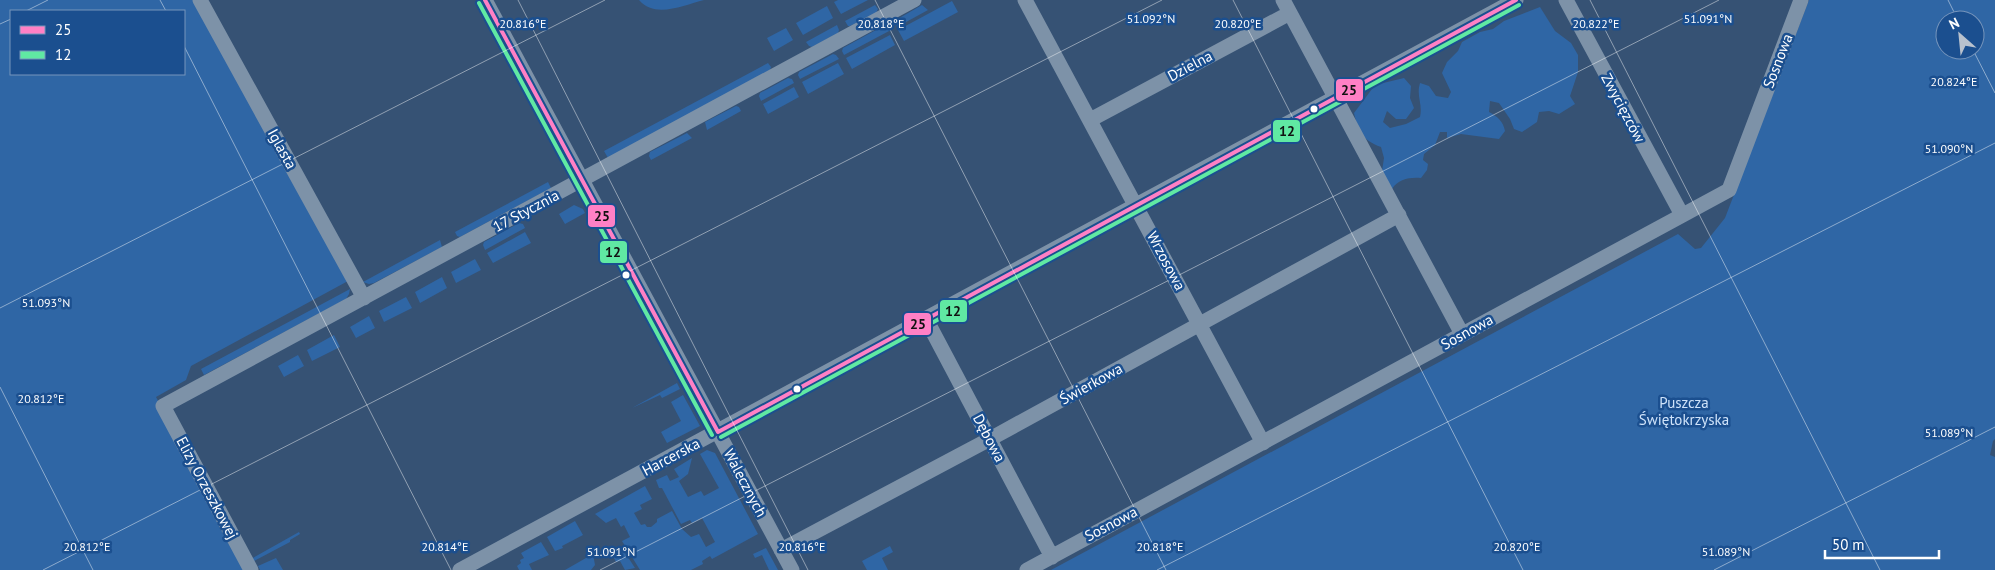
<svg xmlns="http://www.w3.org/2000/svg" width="1995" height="570" font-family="'PT Sans',sans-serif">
<rect width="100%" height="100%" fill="#365274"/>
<path fill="#2f66a5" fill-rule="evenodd" d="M0,0H198L348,281L191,366L186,380L156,397L249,570H0ZM11,11H184V74H11Z
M639,0H704C684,5 655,19 639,0Z
M838,0H868L841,14L834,2Z
M1809,0H1995V439L1993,441L1990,455L1995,457V570H1051L1678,234L1695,249L1701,248L1725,218ZM1945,20H1975V50H1945Z
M952,1L958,12L904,41L898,30Z
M875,5L878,9L876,13L850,26H848L845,21Z
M922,5L928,10L897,27L895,23L896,20Z
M827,6L833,18L803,35L796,23Z
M1540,7L1555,31L1571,43L1578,55V72L1570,96L1575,104L1559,114L1549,111L1539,112L1537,122L1522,132L1514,129L1510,119L1499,103L1490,101L1489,112C1498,117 1503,121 1505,131L1499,139L1461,134L1447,138V132H1440L1435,145L1424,154L1423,160L1428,164L1427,170L1421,178C1410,177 1398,179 1392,189L1382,171L1384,158L1381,147C1362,140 1358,131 1354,113L1375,85L1404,78L1411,86L1410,98L1414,108L1406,119H1396L1387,111L1383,122L1390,128L1406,124L1420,117C1423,103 1416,97 1420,83L1429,86L1436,96L1448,98L1451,92L1442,73L1447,62L1458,51L1462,42L1480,32L1493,29L1504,21Z
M837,25L839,30L838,33L812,47L809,46L806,42Z
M885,25L891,30L844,55L842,51L843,48Z
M786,28L793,40L774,51L767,38Z
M890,35L895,45L852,69L846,58Z
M833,54L836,55L839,59L800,79L798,75L799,72Z
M768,63L771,67L770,70L608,158L604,151Z
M838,63L844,74L808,94L802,82Z
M788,78L792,79L794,83L761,101L759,96L760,93Z
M794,87L799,97L768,114L763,104Z
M736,106L739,107L741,111L707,130L705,122Z
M687,133L692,138L651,160L649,156L650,152Z
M548,182L551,188L460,237L457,236L455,232Z
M574,205L583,209L585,213L565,224L559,214Z
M519,223L523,224L525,228L485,250L483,245L484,242Z
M525,232L531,243L493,263L487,253Z
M440,240L442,247L374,283L369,284L363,282Z
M475,259L481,270L456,283L451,272Z
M442,277L447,288L420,303L415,292Z
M350,289L349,294L346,299L204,375L201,369Z
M406,297L412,308L384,322L379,311Z
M369,316L375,328L356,338L350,327Z
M334,335L340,347L312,361L307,350Z
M298,355L304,366L284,377L278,366Z
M677,383L680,389L662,398L660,395L632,408Z
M683,395L700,426L667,443L661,432L681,421L671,402Z
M707,450L715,453L758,534L712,559L710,556L702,561L703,564L691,570H640L622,541L630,537L624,525L621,527L616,518L606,523L595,514L645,486L652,499L640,505L642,509L634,513L641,525L645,524L647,527H651L657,522V519L672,511L682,529L691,537L699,534L706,547L715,542L702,518L692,523L690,520L681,524L662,488H659L656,480L667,475L670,481L679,477L674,469L692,458L688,474L679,481L688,497L701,491L704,496L719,488L700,454Z
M575,521L583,535L562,546L563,548L555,551L547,537Z
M299,532L300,534L290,540V542L252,562L251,559Z
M541,542L549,555L529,564L532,570H519L517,566L521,563L520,560L524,558L521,553Z
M890,546L893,552L882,558L888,570H867L862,561Z
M622,548L635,568L625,570L620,561L616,562L612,554Z
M766,548L778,570H769L762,555L755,558L753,554Z
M593,554L595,565L591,570H565Z
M276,558L283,570H260L258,566Z"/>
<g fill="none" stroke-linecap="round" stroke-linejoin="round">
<path stroke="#7d92a8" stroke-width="15" d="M200,0L364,298
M485,0L792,570
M1025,0L1263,443
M1283,0L1462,334
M1566,0L1682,215
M1090,120L1290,13
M926,319L1052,557
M781,550L990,439L1399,215
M251,570L163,406L914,0
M460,570L1516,0
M1027,570L1729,190L1801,0"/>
<defs>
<path id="bus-1" d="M485,0L718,432
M718,432L1516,0"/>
<path id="bus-2" d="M479,3L712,435
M721,437L1519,5"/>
</defs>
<use href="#bus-1" stroke="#1b4f8f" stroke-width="8"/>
<use href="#bus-2" stroke="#1b4f8f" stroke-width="8"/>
<use href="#bus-1" stroke="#ff80c5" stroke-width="4"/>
<use href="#bus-2" stroke="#60e9a3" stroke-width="4"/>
</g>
<path fill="none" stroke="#fff" stroke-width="1" stroke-opacity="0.45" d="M160,0L166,11M518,0L808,570M875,0L1166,570M1233,0L1523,570M1590,0L1880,570M1948,0L1958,20M26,11L48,0M0,24L11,19M184,46L451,570M1973,50L1995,93M0,308L605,0M0,387L93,570M43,570L1162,0M600,570L1719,0M1157,570L1995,143M1714,570L1995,427"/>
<g fill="#fff" stroke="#1b4f8f" stroke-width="2">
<circle cx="1314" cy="109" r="4.5"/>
<circle cx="626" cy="275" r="4.5"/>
<circle cx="797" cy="389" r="4.5"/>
</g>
<g text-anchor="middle" stroke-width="5" stroke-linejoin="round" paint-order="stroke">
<g font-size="15" fill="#fff" stroke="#1b4f8f">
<text transform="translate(1778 61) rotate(-69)" y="5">Sosnowa</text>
<text transform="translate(1190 66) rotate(-28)" y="5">Dzielna</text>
<text transform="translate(1623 108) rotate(62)" y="5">Zwycięzców</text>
<text transform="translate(282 149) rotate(61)" y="5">Iglasta</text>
<text transform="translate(526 211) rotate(-28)" y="5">17 Stycznia</text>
<text transform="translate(1166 261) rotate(62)" y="5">Wrzosowa</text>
<text transform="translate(1467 332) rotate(-29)" y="5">Sosnowa</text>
<text transform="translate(1091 384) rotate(-29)" y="5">Świerkowa</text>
<text transform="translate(989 438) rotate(62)" y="5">Dębowa</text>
<text transform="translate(671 457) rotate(-28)" y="5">Harcerska</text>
<text transform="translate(745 483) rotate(62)" y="5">Walecznych</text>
<text transform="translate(207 488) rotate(62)" y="5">Elizy Orzeszkowej</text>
<text transform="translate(1111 524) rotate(-28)" y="5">Sosnowa</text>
</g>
<g font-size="15" fill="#cfe3fa" stroke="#1b4f8f">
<text x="1684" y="408">Puszcza<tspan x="1684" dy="17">Świętokrzyska</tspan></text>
</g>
</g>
<g font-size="12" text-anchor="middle" fill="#fff" stroke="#1b4f8f" stroke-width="5" stroke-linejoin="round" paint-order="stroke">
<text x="1708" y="23">51.091°N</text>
<text x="1151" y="23">51.092°N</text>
<text x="523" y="28">20.816°E</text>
<text x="881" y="28">20.818°E</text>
<text x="1238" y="28">20.820°E</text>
<text x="1596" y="28">20.822°E</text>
<text x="1954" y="86">20.824°E</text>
<text x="1949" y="153">51.090°N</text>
<text x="46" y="307">51.093°N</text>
<text x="41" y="403">20.812°E</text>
<text x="1949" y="437">51.089°N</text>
<text x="87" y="551">20.812°E</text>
<text x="445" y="551">20.814°E</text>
<text x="802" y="551">20.816°E</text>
<text x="1160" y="551">20.818°E</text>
<text x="1517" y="551">20.820°E</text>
<text x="611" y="556">51.091°N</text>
<text x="1726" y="556">51.089°N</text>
</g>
<g stroke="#1b4f8f" stroke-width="2">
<rect x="1335" y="78" width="29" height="24" rx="5" fill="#ff80c5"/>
<rect x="1272" y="119" width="29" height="24" rx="5" fill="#60e9a3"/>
<rect x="587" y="204" width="29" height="24" rx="5" fill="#ff80c5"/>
<rect x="599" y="240" width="29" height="24" rx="5" fill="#60e9a3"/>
<rect x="939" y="299" width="29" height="24" rx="5" fill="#60e9a3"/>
<rect x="903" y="312" width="29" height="24" rx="5" fill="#ff80c5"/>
</g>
<g font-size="14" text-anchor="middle" font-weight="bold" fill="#111">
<text x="1349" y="95">25</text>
<text x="1287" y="136">12</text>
<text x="602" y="221">25</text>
<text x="613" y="257">12</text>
<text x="953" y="316">12</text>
<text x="918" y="329">25</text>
</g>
<rect x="10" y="10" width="175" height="65" fill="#1b4f8f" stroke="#7695bc"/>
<rect x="20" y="26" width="25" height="8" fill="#ff80c5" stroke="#7695bc"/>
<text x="55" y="35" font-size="15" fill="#ffffff">25</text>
<rect x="20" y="51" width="25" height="8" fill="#60e9a3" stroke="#7695bc"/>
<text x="55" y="60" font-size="15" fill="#ffffff">12</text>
<g transform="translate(1960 35) rotate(333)"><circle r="24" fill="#1b4f8f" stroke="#7695bc"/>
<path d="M0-4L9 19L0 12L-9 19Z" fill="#b9c2ce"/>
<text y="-8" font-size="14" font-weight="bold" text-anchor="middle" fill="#ffffff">N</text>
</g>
<path d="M1825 550v8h114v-8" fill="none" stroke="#ffffff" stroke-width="2.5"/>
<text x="1832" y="550" font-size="15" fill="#ffffff" stroke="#1b4f8f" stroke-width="4" paint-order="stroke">50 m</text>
</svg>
